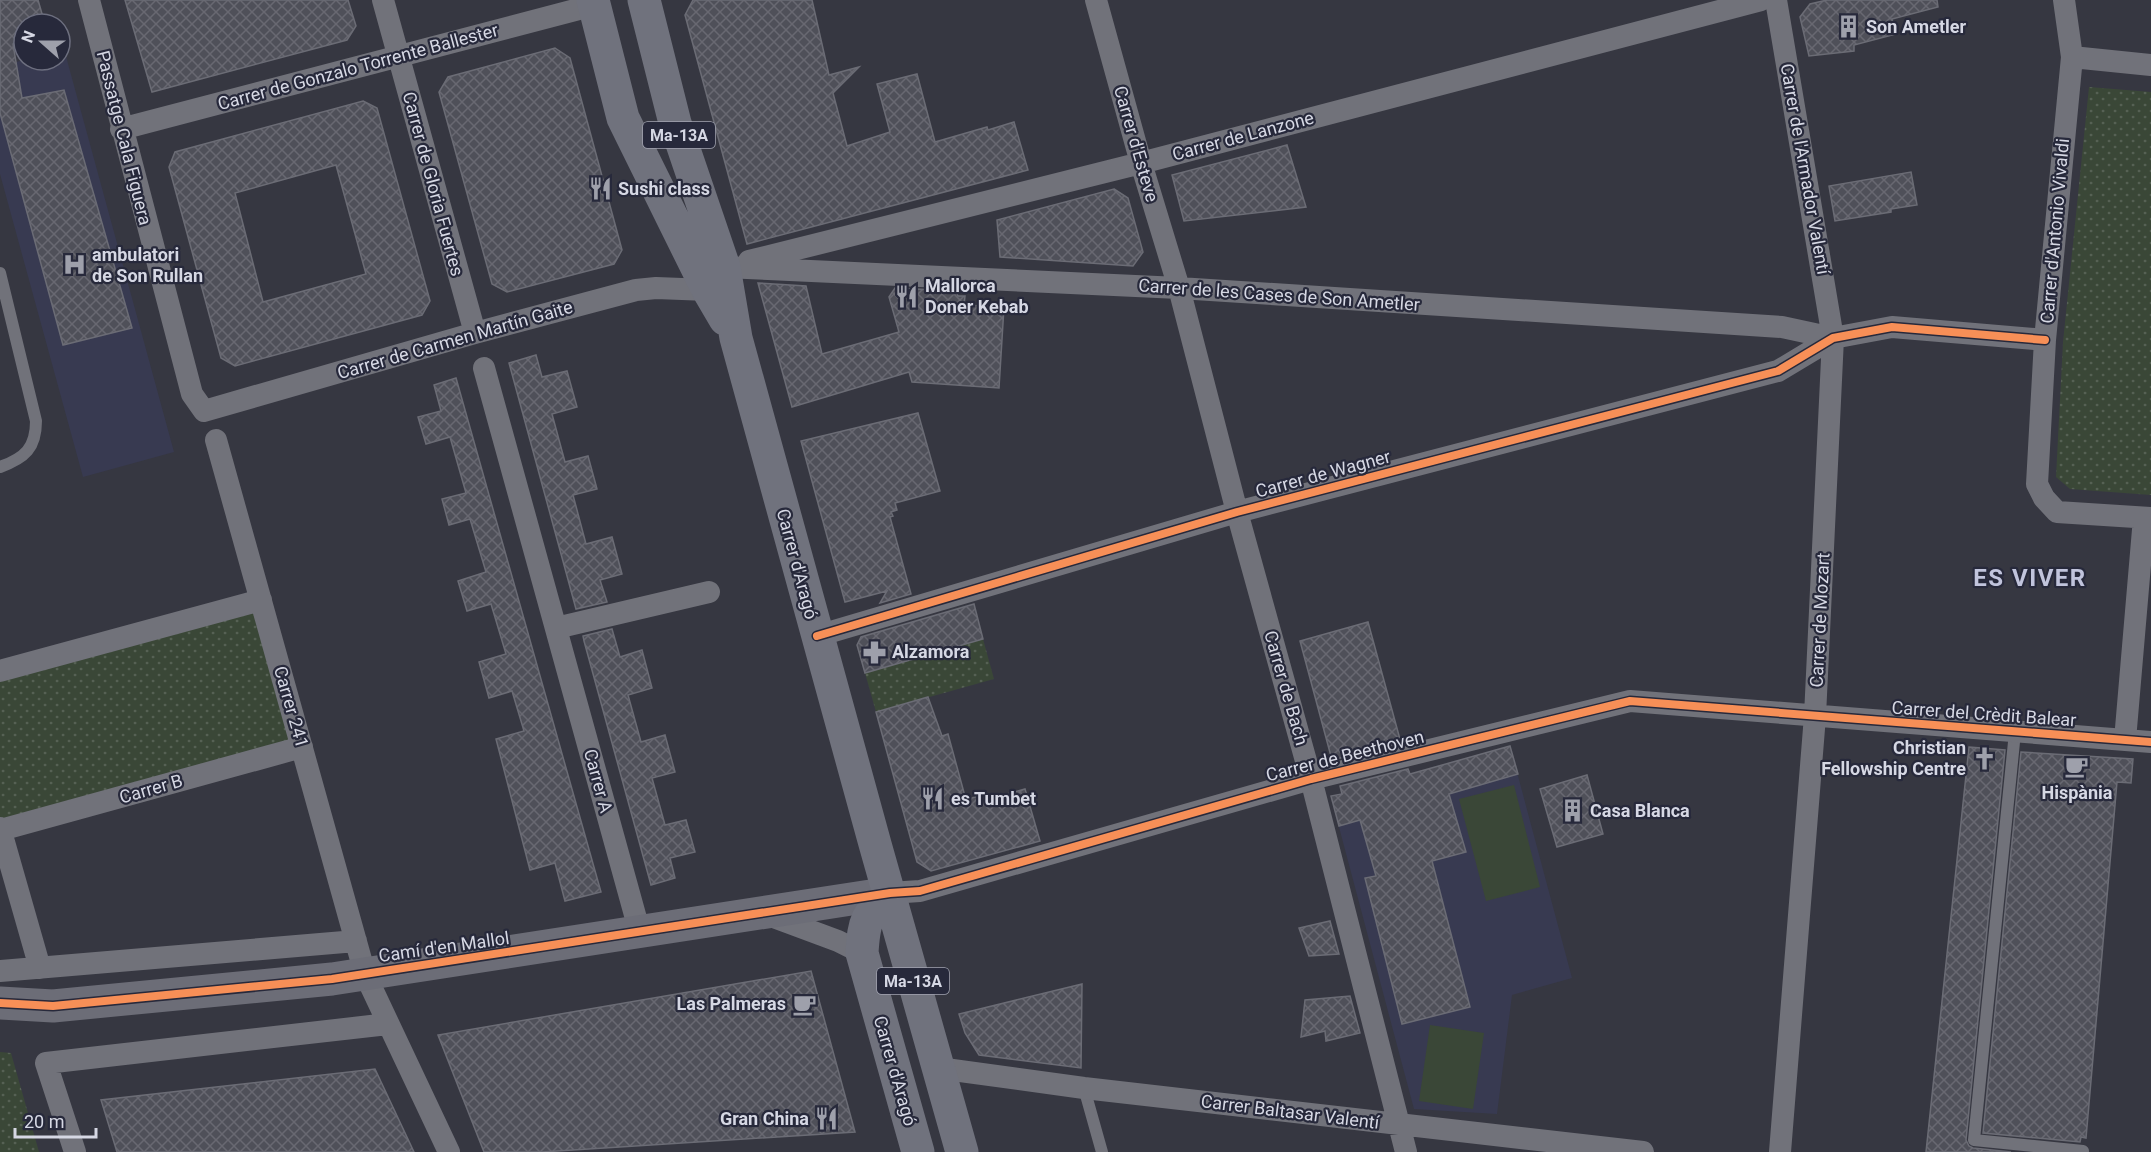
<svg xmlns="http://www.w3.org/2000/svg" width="2151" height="1152" font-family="Roboto,sans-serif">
<defs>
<pattern id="grass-dots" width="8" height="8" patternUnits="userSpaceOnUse" patternTransform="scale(1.5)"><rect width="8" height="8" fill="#3a4737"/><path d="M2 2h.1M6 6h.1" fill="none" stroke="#566154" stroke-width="1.8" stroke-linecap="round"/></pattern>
<pattern id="building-cross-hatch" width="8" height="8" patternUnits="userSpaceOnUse" patternTransform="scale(1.5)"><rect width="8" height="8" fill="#4f5059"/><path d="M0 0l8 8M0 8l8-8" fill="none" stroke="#686871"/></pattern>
</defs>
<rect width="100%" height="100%" fill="#363741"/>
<path fill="#383a51" d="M64,49L174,452L83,477L0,174V66L24,60H60V50Z
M1510,746L1572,978L1512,995L1497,1114L1414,1109L1331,797Z"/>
<path fill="url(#grass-dots)" d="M2089,87L2151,92V495L2070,489L2056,477L2063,342Z
M261,600L302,747L0,828V671Z
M983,639L994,679L876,712L865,673Z
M0,1052L11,1053L39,1152H0Z"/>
<path fill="#3a4737" d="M1514,785L1540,887L1486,901L1459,799Z
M1430,1025L1484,1033L1473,1109L1419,1101Z"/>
<path fill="url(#building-cross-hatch)" stroke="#6b6c75" stroke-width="1.5" fill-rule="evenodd" d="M0,0H38L45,24H24V41L13,44L22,98L64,90L132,328L63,345L0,113Z
M125,0H348L356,26L347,40L152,92Z
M693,0H812L829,75L859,67L833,93L847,146L890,132L877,84L917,74L935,142L987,127L988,130L1014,122L1028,170L747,244L685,15Z
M1827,0H1937L1938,7L1892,19L1896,34L1854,45V51L1809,56L1800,17L1810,4Z
M555,48L570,58L622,250L614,264L507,292L492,284L439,92L448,77Z
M363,101L377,108L430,301L422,315L235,366L221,358L169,167L175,152ZM336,165L366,274L263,302L235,193Z
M1287,145L1306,207L1184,221L1172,175Z
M1911,172L1917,205L1891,209V212L1835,221L1829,186Z
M1114,189L1128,198L1143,252L1133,266L1000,257L997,220Z
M758,283L806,286L822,354L899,332L889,297L895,288L956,291L958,296H965L964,305L1004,307L999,388L912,382L909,372L792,407Z
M536,355L542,377L567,371L577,407L552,414L565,462L588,456L597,489L573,495L586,544L612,537L622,574L600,580L607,602L576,609L509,363Z
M456,378L601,892L565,901L555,863L530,870L496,739L524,731L512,691L489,698L479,662L506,654L491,604L467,611L458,581L486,572L470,519L449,525L442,499L466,493L450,437L426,444L418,417L441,411L434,385Z
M918,413L940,491L895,503L897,510L891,512L893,516L890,517L911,594L880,603L887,591L845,602L801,441Z
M974,604L983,639L865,673L857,645L861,637Z
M1368,622L1401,743L1332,760L1300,641Z
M612,629L620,657L642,650L652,688L628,695L641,742L665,735L675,772L652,778L665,825L686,820L695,852L670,858L675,878L651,885L584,641L583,636Z
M928,697L942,736L948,734L966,800L984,794L985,800L1025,789L1040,841L931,871L917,862L876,712Z
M1510,746L1518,774L1449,794L1466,852L1432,861L1470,1007L1402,1024L1365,878L1376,876L1360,820L1339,826L1331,796L1342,794L1340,786L1408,769L1410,774Z
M1969,747L2005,750L1966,1140L1969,1146L1973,1148L2011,1152H1926Z
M2021,752L2133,759L2131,783L2117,782L2086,1138L2081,1137L2080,1142L1983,1133Z
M1587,775L1603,834L1557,847L1540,789Z
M1330,921L1339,954L1309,956L1299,928Z
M811,971L855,1132L542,1152H484L438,1035Z
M1082,984L1081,1068L979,1055L965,1033L959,1014Z
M1350,996L1360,1033L1326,1041L1325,1031L1301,1037L1305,1000Z
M375,1069L414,1152H117L101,1100Z"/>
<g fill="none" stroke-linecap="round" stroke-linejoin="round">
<path stroke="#71727a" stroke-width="12" d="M0,273L36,421C36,448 25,458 0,467
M2015,732L1974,1140L2083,1151
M1084,1088L1102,1152"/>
<path stroke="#71727a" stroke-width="22" d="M89,0L192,394L204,411L475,333L636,290L656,288L708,290
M383,0L475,333
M1096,0L1141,163L1179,288L1237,512L1311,779L1406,1152
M1776,0L1833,338L1815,716L1780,1152
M2064,0L2072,57L2045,340L2037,484L2044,498L2057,512L2151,518
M2072,57L2151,65
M121,129L594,5
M749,261L1141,163L1761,0
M724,267L1179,288L1782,327L1833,338
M484,368L640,933
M216,440L365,974L449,1152
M556,628L709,592
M817,636L1237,512L1778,371L1833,338L1892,327L2045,340
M0,671L261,600
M2125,740L2144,518
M0,828L40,968
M1,830L302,747
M890,893L920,891L1311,779L1630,701L2151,742
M768,915L838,941L862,953
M0,971L356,941
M938,1068L1084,1088L1643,1152
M75,1152L46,1063L388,1024"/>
<path stroke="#6c6d77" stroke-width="33" d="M0,1003L53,1006L332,979L890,893"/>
<path stroke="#70727d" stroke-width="33" d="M593,0L623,118L708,290L725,319
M644,0L675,123L724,267L736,338L875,844L962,1152
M890,893C866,917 864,919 862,953L918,1152"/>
<defs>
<path id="cycleway" d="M817,636L1237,512L1778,371L1833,338L1892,327L2045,340
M0,1003L53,1006L332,979L890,893L920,891L1311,779L1630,701L2151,742"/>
</defs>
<use href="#cycleway" stroke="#27293b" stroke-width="11"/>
<use href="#cycleway" stroke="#f78f57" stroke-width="8"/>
</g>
<defs>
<symbol id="building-bare" viewBox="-9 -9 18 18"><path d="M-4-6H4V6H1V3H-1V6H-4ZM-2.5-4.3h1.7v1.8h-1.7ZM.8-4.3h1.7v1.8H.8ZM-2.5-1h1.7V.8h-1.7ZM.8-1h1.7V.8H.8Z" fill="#9ea0ab" stroke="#27293b" stroke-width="2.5" paint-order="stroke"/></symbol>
<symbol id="restaurant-bare" viewBox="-9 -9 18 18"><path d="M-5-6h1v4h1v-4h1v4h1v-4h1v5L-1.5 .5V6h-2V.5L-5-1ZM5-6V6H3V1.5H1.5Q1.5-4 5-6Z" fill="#9ea0ab" stroke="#27293b" stroke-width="2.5" paint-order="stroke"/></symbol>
<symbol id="hospital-bare" viewBox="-9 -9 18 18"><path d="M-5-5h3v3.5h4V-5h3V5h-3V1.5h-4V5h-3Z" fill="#9ea0ab" stroke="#27293b" stroke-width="2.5" paint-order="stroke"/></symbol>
<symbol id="pharmacy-bare" viewBox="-9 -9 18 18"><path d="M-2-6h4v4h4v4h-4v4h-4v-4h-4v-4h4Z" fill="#9ea0ab" stroke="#27293b" stroke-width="2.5" paint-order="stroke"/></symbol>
<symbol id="church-bare" viewBox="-9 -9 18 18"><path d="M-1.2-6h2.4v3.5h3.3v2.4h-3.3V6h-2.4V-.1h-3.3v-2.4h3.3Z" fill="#9ea0ab" stroke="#27293b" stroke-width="2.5" paint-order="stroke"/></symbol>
<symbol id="cafe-bare" viewBox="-9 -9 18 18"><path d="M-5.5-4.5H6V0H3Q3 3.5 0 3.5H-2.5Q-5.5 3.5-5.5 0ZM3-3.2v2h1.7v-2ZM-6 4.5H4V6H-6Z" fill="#9ea0ab" stroke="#27293b" stroke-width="2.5" paint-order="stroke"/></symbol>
</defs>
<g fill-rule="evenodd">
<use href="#building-bare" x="1832" y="10" width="33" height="33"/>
<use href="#restaurant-bare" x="584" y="172" width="33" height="33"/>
<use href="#hospital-bare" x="58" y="248" width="33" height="33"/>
<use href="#restaurant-bare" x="890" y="280" width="33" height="33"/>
<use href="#pharmacy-bare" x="858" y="636" width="33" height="33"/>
<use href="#church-bare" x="1968" y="742" width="33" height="33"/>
<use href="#cafe-bare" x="2060" y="750" width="33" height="33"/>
<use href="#restaurant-bare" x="916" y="782" width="33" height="33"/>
<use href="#building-bare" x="1556" y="794" width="33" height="33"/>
<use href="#cafe-bare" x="788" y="988" width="33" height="33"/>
<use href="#restaurant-bare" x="810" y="1102" width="33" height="33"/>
</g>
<g text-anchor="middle" stroke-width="4.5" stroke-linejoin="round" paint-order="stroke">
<g fill="#27293b" stroke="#a2a4b1" stroke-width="1.5">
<rect x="643" y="122" width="72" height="26" rx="4.5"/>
<rect x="877" y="968" width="72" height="26" rx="4.5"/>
</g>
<g font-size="16" font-weight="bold" fill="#d6d8e4">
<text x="679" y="141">Ma-13A</text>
<text x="913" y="987">Ma-13A</text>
</g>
<g font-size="18" font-weight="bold" fill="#d6d8e4" stroke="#27293b" text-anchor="start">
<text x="1866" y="33">Son Ametler</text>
<text x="618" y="195">Sushi class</text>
<text x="92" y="261">ambulatori<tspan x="92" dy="21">de Son Rullan</tspan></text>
<text x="925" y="292">Mallorca<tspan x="925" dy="21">Doner Kebab</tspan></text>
<text x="892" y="658">Alzamora</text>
<text x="1966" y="754" text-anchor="end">Christian<tspan x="1966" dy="21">Fellowship Centre</tspan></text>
<text x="2077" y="799" text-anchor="middle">Hispània</text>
<text x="951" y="805">es Tumbet</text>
<text x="1590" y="817">Casa Blanca</text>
<text x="786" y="1010" text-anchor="end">Las Palmeras</text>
<text x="809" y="1125" text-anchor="end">Gran China</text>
</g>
<g font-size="18" fill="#d6d8e4" stroke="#27293b">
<text transform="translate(358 67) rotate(-15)" y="6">Carrer de Gonzalo Torrente Ballester</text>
<text transform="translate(1243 136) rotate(-15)" y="6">Carrer de Lanzone</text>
<text transform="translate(124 138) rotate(76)" y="6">Passatge Cala Figuera</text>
<text transform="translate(1136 144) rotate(74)" y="6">Carrer d'Esteve</text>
<text transform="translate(1805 169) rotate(80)" y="6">Carrer de l'Armador Valentí</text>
<text transform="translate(433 184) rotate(75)" y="6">Carrer de Gloria Fuertes</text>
<text transform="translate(2055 231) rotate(-85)" y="6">Carrer d'Antonio Vivaldi</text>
<text transform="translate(1279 295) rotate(4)" y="6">Carrer de les Cases de Son Ametler</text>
<text transform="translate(455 340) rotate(-16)" y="6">Carrer de Carmen Martín Gaite</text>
<text transform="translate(1323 474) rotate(-15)" y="6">Carrer de Wagner</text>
<text transform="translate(797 564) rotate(75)" y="6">Carrer d'Aragó</text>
<text transform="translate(1820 620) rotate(-87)" y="6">Carrer de Mozart</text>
<text transform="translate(1286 688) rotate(74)" y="6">Carrer de Bach</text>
<text transform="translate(291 707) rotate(74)" y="6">Carrer 241</text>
<text transform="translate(1984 714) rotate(4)" y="6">Carrer del Crèdit Balear</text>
<text transform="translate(1345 756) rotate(-14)" y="6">Carrer de Beethoven</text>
<text transform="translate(598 781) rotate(75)" y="6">Carrer A</text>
<text transform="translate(151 789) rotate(-16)" y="6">Carrer B</text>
<text transform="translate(444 947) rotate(-8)" y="6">Camí d'en Mallol</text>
<text transform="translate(895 1071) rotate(74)" y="6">Carrer d'Aragó</text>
<text transform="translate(1290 1112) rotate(7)" y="6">Carrer Baltasar Valentí</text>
</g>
<g font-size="24" font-weight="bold" letter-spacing="1.5" fill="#c1c4dc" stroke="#27293b">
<text x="2030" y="586">ES VIVER</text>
</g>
</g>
<g transform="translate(42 42) rotate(291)"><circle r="28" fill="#27293b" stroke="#6d6f7f" stroke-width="1.5"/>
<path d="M0-4.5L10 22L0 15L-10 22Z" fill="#9ea0ab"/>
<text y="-9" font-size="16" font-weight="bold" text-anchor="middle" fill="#d6d8e4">N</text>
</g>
<path d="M15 1128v9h81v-9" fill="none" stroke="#d6d8e4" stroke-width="3"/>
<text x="24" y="1128" font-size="18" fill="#d6d8e4" stroke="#27293b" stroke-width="4.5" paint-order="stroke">20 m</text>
</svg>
